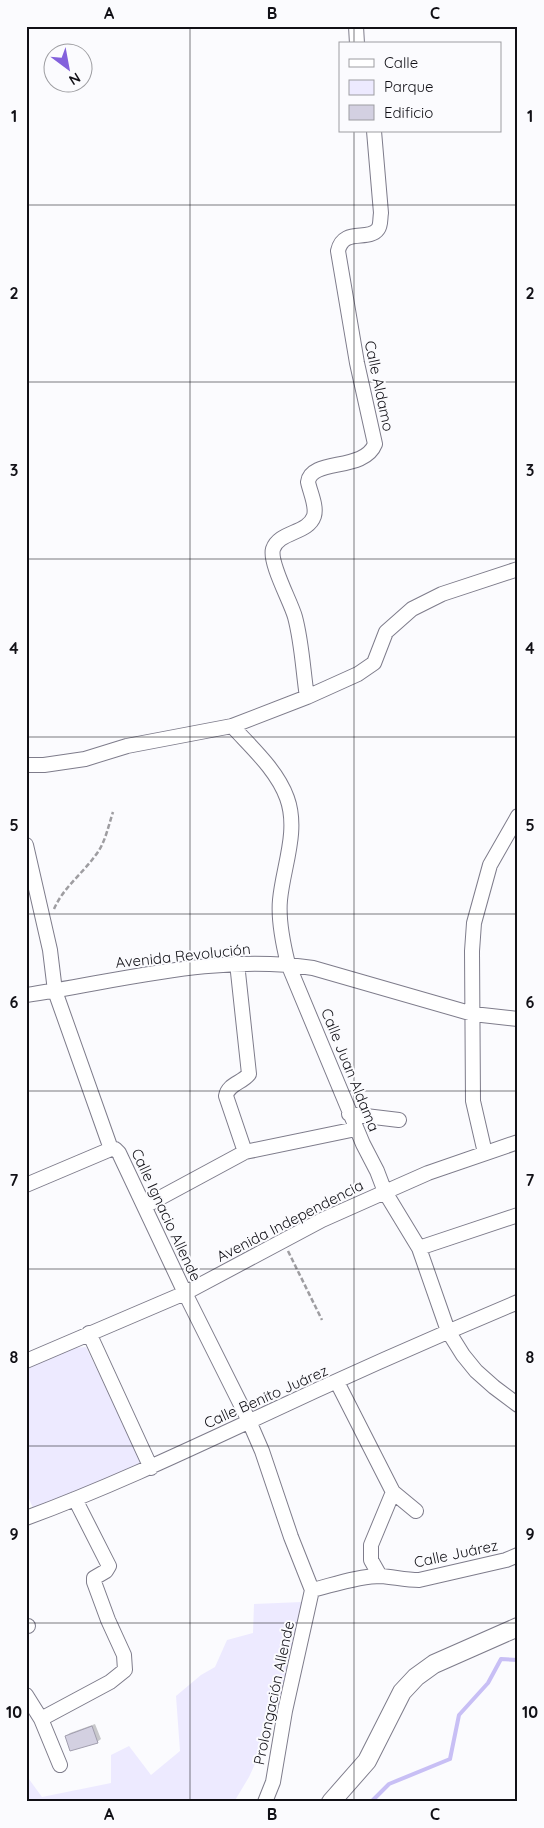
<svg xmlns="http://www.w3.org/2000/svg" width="544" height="1828" font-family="Quicksand,sans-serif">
<rect width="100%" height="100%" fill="#fbfbfe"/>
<path fill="#edeaff" d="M86,1347L143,1464L33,1508L26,1492V1365L62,1349Z
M302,1602L300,1652L281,1707L249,1777L234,1802H26V1775L42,1797L111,1783V1755L129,1746L151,1775L180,1751L176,1696L201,1675L215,1667L227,1640L253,1633L254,1604Z"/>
<path fill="#0003" d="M95,1724L101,1739L97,1742L66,1736L70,1733Z"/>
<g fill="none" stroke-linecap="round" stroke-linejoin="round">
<path stroke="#c8bff5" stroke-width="4" d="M371,1802L389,1784L450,1759L459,1715L488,1683L501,1659L518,1660"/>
</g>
<path fill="#d3d0e1" stroke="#a19eae" d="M92,1726L98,1743L70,1751L65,1736Z"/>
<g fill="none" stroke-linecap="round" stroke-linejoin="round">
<defs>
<path id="minor" d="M356,26L357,44
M307,697C303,671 302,643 295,617C291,602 269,563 273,549C279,531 308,534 314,516C317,506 310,492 308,482C311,458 364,472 375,444L357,363L338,251C343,227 369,242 378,229C381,225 380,218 381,213L374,131
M232,726C251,747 277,770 287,798C299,831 283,867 280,900C278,921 283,944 288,964L363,1144L377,1171L385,1192L419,1248L448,1331L463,1355L476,1371L494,1387L518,1405
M26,765H44L85,759L127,746L232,726L307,697L358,674L374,663L386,632L412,609L442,594L518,569
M26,845L50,950L55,991L111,1149H115L119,1153L185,1293L249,1421L262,1451L291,1537L312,1590
M237,963L249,1074C242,1083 228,1084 226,1096L245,1152
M26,995C121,981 217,953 313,968L473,1014L518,1019
M349,1114L399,1120
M485,1153L473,1101L472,951L474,923L490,865L518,816
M26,1185L111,1149
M145,1206L245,1152L356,1129
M419,1248L518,1215
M89,1333L151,1468
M26,1361L185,1293L322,1220L385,1192L428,1173L518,1142
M337,1382L393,1492L371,1545V1560L380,1576
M393,1492L416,1511
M26,1518C102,1490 175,1456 248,1422C337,1380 427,1340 518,1302
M312,1590C333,1585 358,1576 381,1576C394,1577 406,1580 419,1580L506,1560L518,1555
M26,1626H28
M26,1695L41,1719L60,1765
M41,1719L110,1682L125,1670L124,1655L108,1620L94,1582V1578L106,1571L109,1566L75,1499
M265,1802L273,1782L285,1711L312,1590"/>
<path id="major" d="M331,1802L367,1761L402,1692L416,1677L434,1664L518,1627"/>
</defs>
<use href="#minor" stroke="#7e7c8b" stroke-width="16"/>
<use href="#major" stroke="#7e7c8b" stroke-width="20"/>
<path stroke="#9e9da1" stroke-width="2.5" stroke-dasharray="5 2.5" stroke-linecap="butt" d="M54,909C63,888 82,874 95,856C105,844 108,827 113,812
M288,1251L322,1320"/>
<use href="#minor" stroke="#fff" stroke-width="14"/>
<use href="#major" stroke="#fff" stroke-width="18"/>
</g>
<path fill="none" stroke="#111016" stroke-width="1" stroke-opacity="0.55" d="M190,26V1802M354,26V44M354,131V1802M26,205H518M26,382H518M26,559H518M26,737H518M26,914H518M26,1091H518M26,1269H518M26,1446H518M26,1623H518"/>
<g text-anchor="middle" stroke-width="4" stroke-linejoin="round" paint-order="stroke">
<g font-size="15" fill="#111016" stroke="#fbfbfe">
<text transform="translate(379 386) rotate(78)" y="5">Calle Aldamo</text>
<text transform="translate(183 956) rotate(-6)" y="5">Avenida Revolución</text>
<text transform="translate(350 1070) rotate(68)" y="5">Calle Juan Aldama</text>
<text transform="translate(166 1215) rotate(65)" y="5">Calle Ignacio Allende</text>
<text transform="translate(290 1221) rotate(-27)" y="5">Avenida Independencia</text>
<text transform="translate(266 1397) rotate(-24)" y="5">Calle Benito Juárez</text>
<text transform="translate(456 1554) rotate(-12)" y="5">Calle Juárez</text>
<text transform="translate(274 1693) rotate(-78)" y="5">Prolongación Allende</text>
</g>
</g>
<rect width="544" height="1828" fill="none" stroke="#fbfbfe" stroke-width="55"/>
<rect x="339" y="42" width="162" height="90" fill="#fbfbfe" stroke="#9d9da1"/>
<rect x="349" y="59" width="25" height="8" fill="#ffffff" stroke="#9d9da1"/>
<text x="384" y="68" font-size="15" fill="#111016">Calle</text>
<rect x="349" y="80" width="25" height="15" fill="#edeaff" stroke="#9d9da1"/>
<text x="384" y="92" font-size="15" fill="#111016">Parque</text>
<rect x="349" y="105" width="25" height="15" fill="#d3d0e1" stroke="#9d9da1"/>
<text x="384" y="118" font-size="15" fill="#111016">Edificio</text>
<g transform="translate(68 68) rotate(148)"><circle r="24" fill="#fbfbfe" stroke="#9d9da1"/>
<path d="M0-4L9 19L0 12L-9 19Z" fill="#8361dc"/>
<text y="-8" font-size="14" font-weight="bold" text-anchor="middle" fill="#111016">N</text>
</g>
<rect x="28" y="28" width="488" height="1772" fill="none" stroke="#111016" stroke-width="2"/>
<g font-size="16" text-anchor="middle" font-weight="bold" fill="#111016">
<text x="109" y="19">A</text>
<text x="272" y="19">B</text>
<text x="435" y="19">C</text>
<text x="14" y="122">1</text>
<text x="530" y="122">1</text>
<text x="14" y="299">2</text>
<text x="530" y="299">2</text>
<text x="14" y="476">3</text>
<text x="530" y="476">3</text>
<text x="14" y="654">4</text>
<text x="530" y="654">4</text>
<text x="14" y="831">5</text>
<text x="530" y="831">5</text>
<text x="14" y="1008">6</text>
<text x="530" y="1008">6</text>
<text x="14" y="1186">7</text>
<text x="530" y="1186">7</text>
<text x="14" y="1363">8</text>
<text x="530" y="1363">8</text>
<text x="14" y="1540">9</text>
<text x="530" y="1540">9</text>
<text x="14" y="1718">10</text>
<text x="530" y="1718">10</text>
<text x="109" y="1820">A</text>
<text x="272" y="1820">B</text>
<text x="435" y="1820">C</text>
</g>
</svg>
